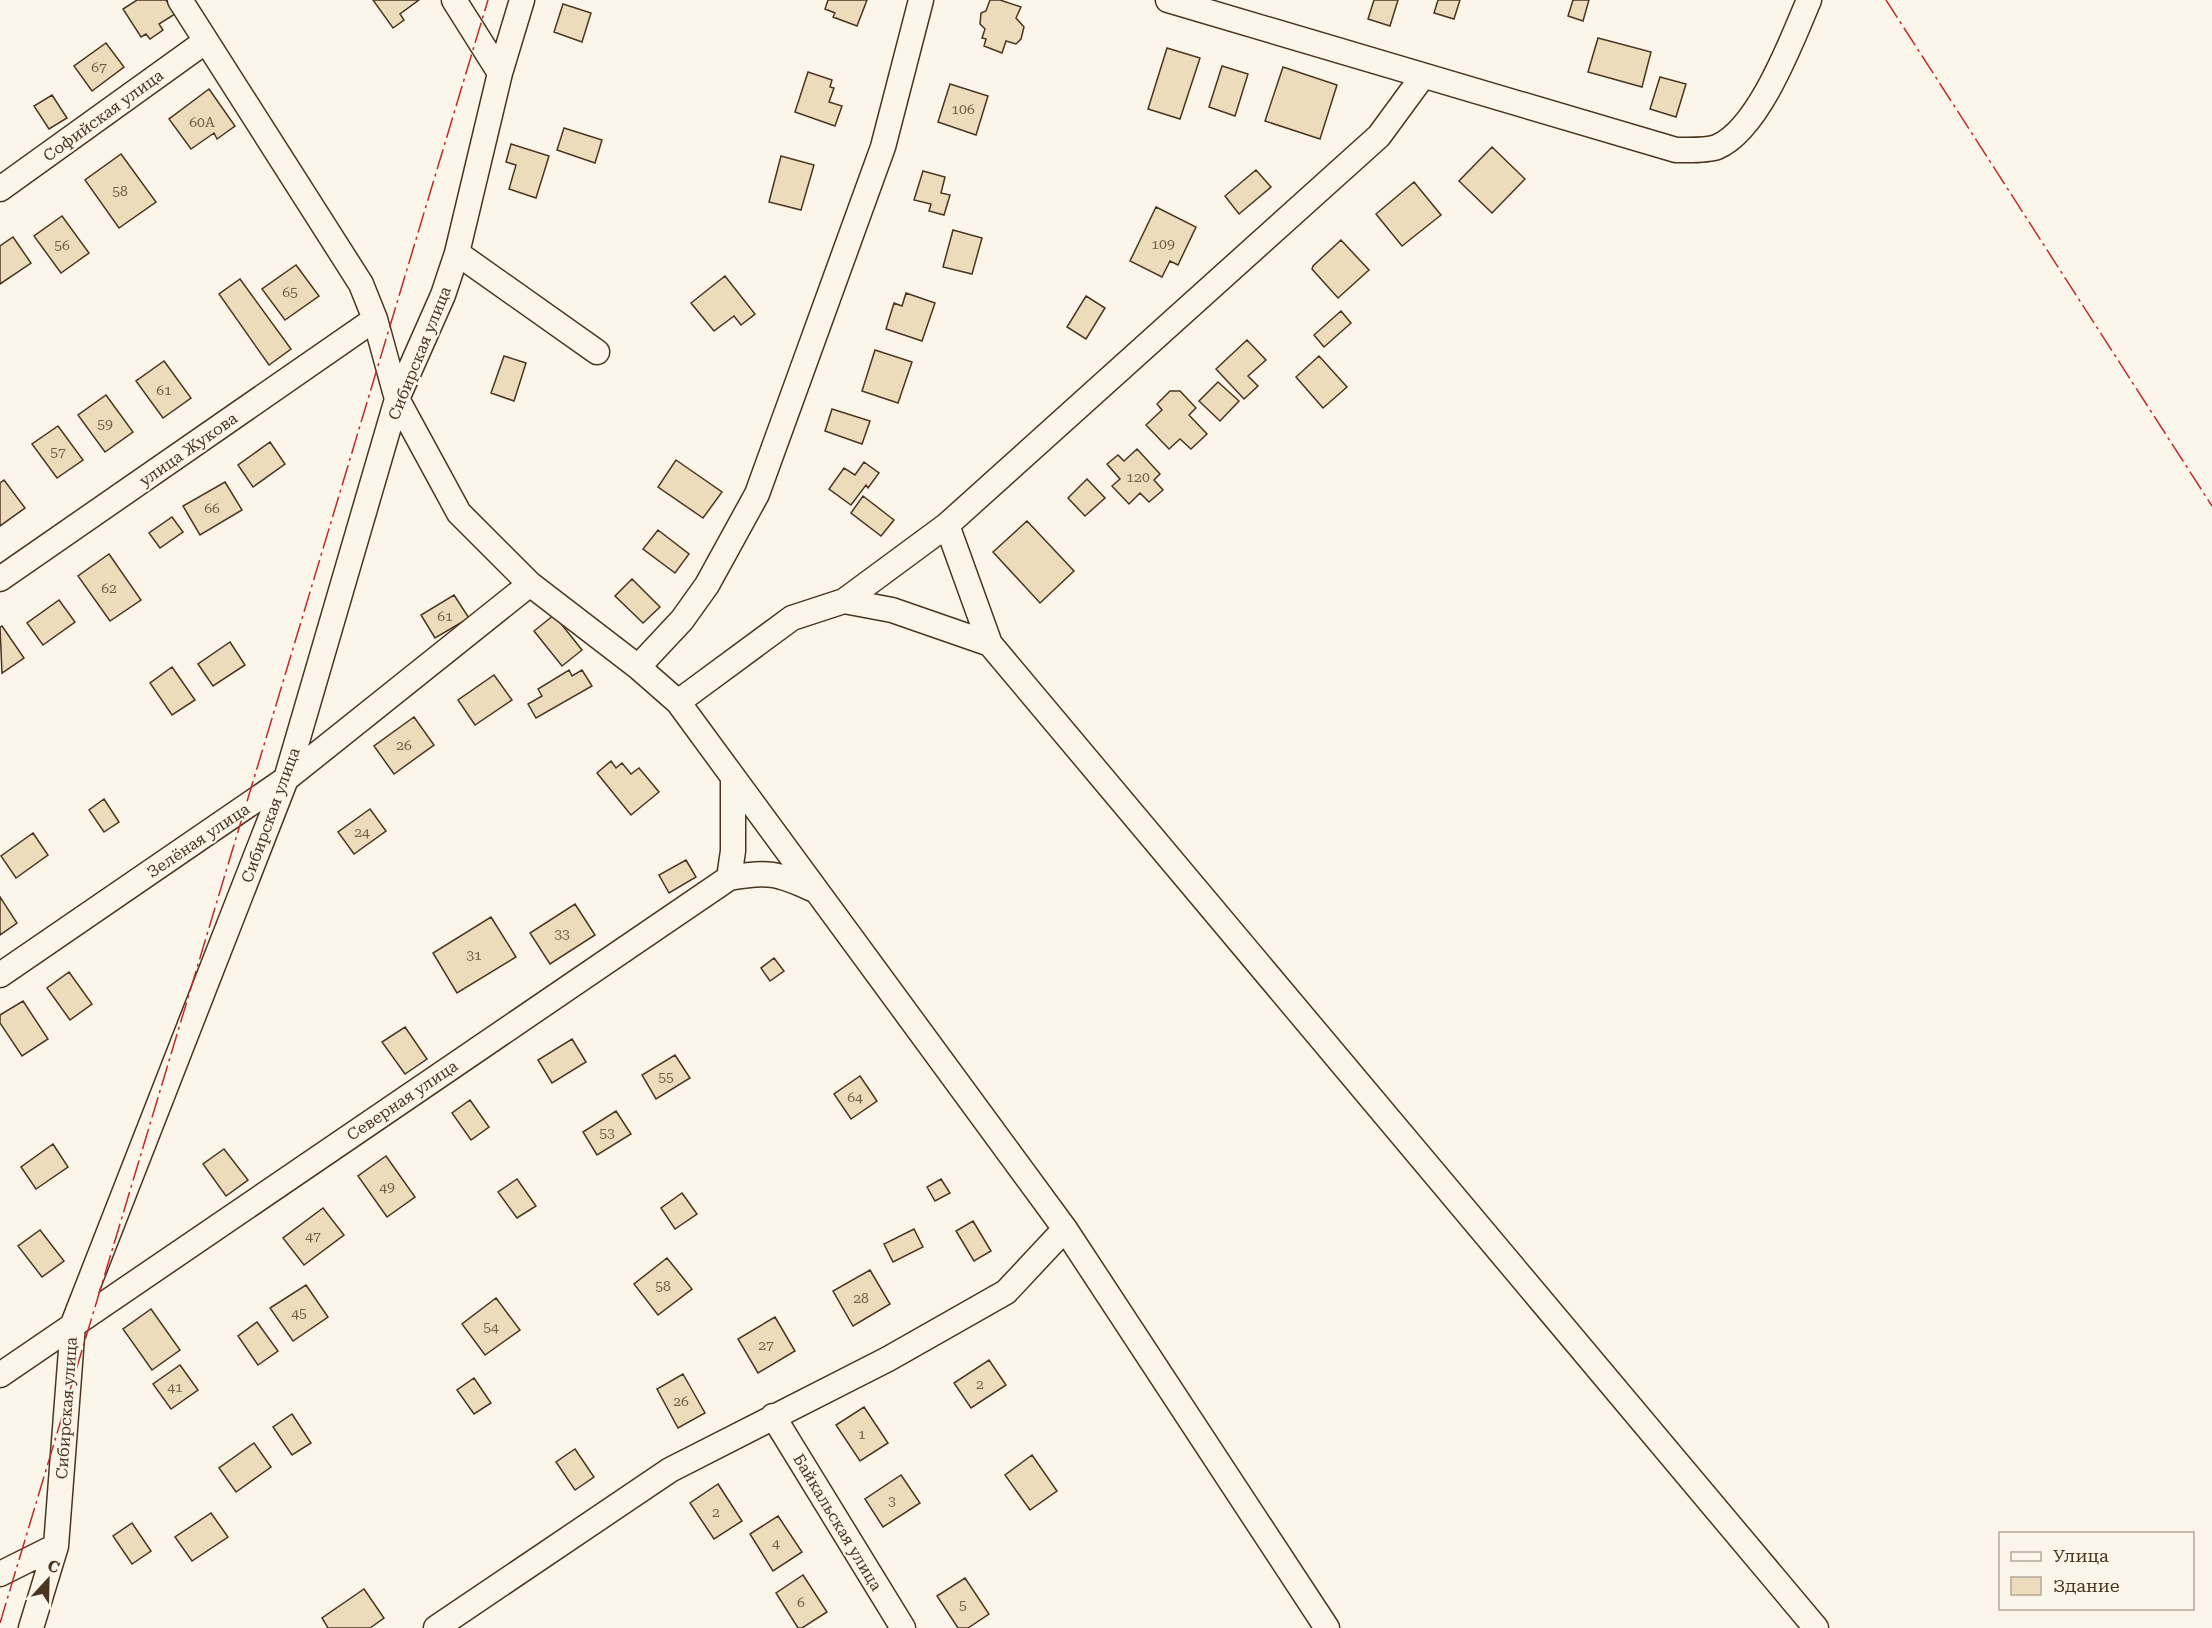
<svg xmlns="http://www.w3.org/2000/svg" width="2212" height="1628" font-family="'Roboto Serif',serif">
<rect width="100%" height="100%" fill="#fbf6e9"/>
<path fill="#ecdcbc" stroke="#4a3520" stroke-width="1.5" d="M137,0H166L175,14L159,24L163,30L150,39L146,34L141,37L123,9Z
M373,0H419L400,14L404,20L393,28Z
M828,0H867L857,26L833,17L835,13L825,9Z
M990,0H1000L1021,7L1016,18L1024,27L1021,39L1016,44L1006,41L1002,53L984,46L986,39L982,38L985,29L980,24L981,13L986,11Z
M1374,0H1398L1390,26L1368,19Z
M1438,0H1460L1454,19L1434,13Z
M1573,0H1589L1583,21L1568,16Z
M563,4L591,13L582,42L554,32Z
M1598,38L1651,52L1642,87L1588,72Z
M106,43L124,67L92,91L74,66Z
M1167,48L1200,58L1180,119L1148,109Z
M1222,66L1248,74L1235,116L1209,107Z
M1283,67L1337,85L1320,139L1265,121Z
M808,72L832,80L830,87L834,88L829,102L842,106L835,126L795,112Z
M1660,77L1686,84L1676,117L1650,109Z
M950,84L988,96L976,135L938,122Z
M209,89L235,126L217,139L214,133L191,149L169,119Z
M52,95L67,118L49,129L34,106Z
M564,128L602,140L595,163L557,150Z
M511,144L549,156L536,198L509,189L516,165L506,162Z
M1492,147L1525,179L1492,213L1459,181Z
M121,154L156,202L119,228L85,180Z
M781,156L814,165L801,210L769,202Z
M1256,170L1271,187L1239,214L1225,196Z
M923,171L945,177L941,193L950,195L944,215L929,211L931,204L914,200Z
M1414,182L1441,215L1402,246L1376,214Z
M1156,207L1196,227L1178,265L1170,261L1162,277L1130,261Z
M62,216L89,253L61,273L34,236Z
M953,230L982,238L972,274L943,267Z
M13,237L31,263L0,284V246Z
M1341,240L1369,270L1338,298L1312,269L1313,266Z
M296,265L319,296L285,320L262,289Z
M725,276L755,314L741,325L734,316L714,331L691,303Z
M240,279L291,349L269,365L219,294Z
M906,293L935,303L922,341L886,329L894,303L902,306Z
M1086,296L1105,308L1086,339L1067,327Z
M1341,311L1351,323L1324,347L1314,335Z
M1247,340L1266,360L1248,376L1258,386L1244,399L1216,369Z
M875,350L912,362L898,403L862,391Z
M504,356L526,363L514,401L491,393Z
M1319,356L1347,387L1323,408L1296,377Z
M164,361L191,398L163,418L136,381Z
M1218,382L1239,401L1220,421L1199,401Z
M1170,391H1180L1196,408L1189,415L1207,434L1191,449L1180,439L1169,449L1146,425L1162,410L1157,404Z
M106,395L133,432L105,452L78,415Z
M832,409L870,421L862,444L825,431Z
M58,426L83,460L57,478L32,444Z
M270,442L285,464L253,487L238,465Z
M1137,449L1160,474L1154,480L1163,490L1149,502L1140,493L1129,504L1112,486L1120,479L1107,464L1118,455L1124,461Z
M676,460L722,492L703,518L658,487Z
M864,462L879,473L868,488L866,485L851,505L829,489L844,468L855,475Z
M1087,479L1105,498L1085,516L1068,498Z
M4,480L25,508L0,526V483Z
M225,482L242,510L200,535L183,506Z
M863,496L894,520L881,536L851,513Z
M172,517L183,532L160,548L149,533Z
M1027,521L1074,571L1040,603L993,552Z
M658,530L689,554L675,573L643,549Z
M109,554L141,600L110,621L78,576Z
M632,579L660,607L643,623L615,596Z
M454,595L469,618L435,638L421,615Z
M59,600L75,622L43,645L27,623Z
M554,615L582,650L562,666L534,631Z
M2,626L24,658L2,673L0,627Z
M230,642L245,665L213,686L198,664Z
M172,667L195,700L172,715L150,683Z
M569,670L572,676L582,670L592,686L536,718L528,704L542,696L538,689Z
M494,675L512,700L475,725L458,700Z
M414,717L434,745L394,774L374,746Z
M611,761L616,768L622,763L631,774L639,768L659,792L631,815L597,773Z
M104,799L119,822L104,832L89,810Z
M370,809L386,831L354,854L338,832Z
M33,833L48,855L16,878L1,856Z
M686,860L696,877L669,893L659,875Z
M0,897L17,923L0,935Z
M575,904L595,935L550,964L530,933Z
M491,917L516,957L457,993L433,953Z
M774,958L784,971L770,981L761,968Z
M69,972L92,1004L70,1020L47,988Z
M23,1001L48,1039L22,1056L0,1023V1015Z
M405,1027L427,1059L405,1074L382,1042Z
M572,1039L586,1062L552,1083L538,1060Z
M675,1055L690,1078L656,1099L642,1075Z
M860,1076L877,1101L851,1119L834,1094Z
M470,1100L489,1127L471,1140L452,1113Z
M616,1111L631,1134L597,1155L583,1132Z
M53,1144L68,1167L36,1189L21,1167Z
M224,1149L248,1180L226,1196L203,1164Z
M386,1156L415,1197L387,1217L358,1176Z
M517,1179L536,1206L517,1218L498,1192Z
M941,1179L950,1193L935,1201L927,1187Z
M682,1193L697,1214L675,1229L661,1208Z
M323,1208L344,1235L304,1265L283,1238Z
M973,1221L991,1251L974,1261L956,1231Z
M914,1229L923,1247L893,1262L884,1244Z
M40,1230L64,1261L42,1277L18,1246Z
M667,1258L692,1289L658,1315L634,1284Z
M870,1270L890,1304L853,1326L833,1291Z
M306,1285L328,1317L293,1341L270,1308Z
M496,1298L520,1330L485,1355L462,1324Z
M151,1309L180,1350L152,1370L123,1329Z
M775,1317L795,1351L758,1373L738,1339Z
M257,1322L278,1351L258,1365L238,1336Z
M989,1360L1006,1385L971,1408L954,1383Z
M180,1365L198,1390L171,1409L153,1384Z
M683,1374L705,1413L678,1428L657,1389Z
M474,1378L491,1403L474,1414L457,1390Z
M864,1407L888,1443L860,1461L836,1425Z
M292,1414L311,1443L292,1455L273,1427Z
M254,1443L271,1467L236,1492L219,1468Z
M575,1449L594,1477L575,1490L556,1462Z
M1032,1455L1057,1491L1030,1510L1005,1475Z
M901,1475L920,1503L883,1527L865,1499Z
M718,1484L742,1521L714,1539L690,1503Z
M211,1513L228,1537L192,1561L175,1537Z
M778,1516L802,1552L773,1571L750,1534Z
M132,1523L151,1551L132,1564L113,1536Z
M803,1575L827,1612L802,1628H798L776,1593Z
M965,1578L989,1614L968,1628H958L937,1596Z
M364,1589L384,1618L370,1628H328L322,1618Z"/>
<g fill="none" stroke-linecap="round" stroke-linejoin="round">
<defs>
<path id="minor" d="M180,0L361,284L375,319L397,399L459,513L530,584L638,667L678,702L1065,1229L1327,1628
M454,0L500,73
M1168,0L1676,150C1688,150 1706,151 1717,147C1759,129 1792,40 1809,0
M0,189L206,41
M457,253L597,352
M947,525L990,644L1816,1628
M0,579L375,319
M844,601L892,610L990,644
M638,667L682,620L707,585L757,494L883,147L921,0
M678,702L792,618L844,601L947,525L1379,136L1423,76
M729,878L733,851V777
M0,975L286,779L530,584
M0,1375L729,878C767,871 778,873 812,889
M773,1416L903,1628
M0,1574L56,1546
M31,1628L56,1546L73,1324L286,779L397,399L443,295L457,253L500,73L522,0
M436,1628L670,1470L888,1359L1006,1292L1065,1229"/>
</defs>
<use href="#minor" stroke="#4a3520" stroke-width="27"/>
<use href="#minor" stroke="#fbf6e9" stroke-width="24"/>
<path stroke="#c62828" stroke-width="1.5" stroke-dasharray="21 4.5 3 4.5" stroke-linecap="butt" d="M1886,0L2212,506
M0,1623L488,0"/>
</g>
<g text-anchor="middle" stroke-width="4.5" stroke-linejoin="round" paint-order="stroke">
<g font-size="14" fill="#725f47">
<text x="99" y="72">67</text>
<text x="963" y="114">106</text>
<text x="202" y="127">60А</text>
<text x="120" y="196">58</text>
<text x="1163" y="249">109</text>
<text x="62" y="250">56</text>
<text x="290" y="297">65</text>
<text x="164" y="395">61</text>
<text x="105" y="429">59</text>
<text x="58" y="457">57</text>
<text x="1138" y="482">120</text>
<text x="212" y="513">66</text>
<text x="109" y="593">62</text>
<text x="445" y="621">61</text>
<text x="404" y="750">26</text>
<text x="362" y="837">24</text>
<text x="562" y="939">33</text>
<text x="474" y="960">31</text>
<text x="666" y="1082">55</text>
<text x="855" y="1102">64</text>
<text x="607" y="1138">53</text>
<text x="387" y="1192">49</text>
<text x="313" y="1241">47</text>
<text x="663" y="1291">58</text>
<text x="861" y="1303">28</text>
<text x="299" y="1318">45</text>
<text x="491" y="1332">54</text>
<text x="766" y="1350">27</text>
<text x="980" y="1389">2</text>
<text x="175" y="1392">41</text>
<text x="681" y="1406">26</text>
<text x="862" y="1439">1</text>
<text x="892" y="1506">3</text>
<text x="716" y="1517">2</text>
<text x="776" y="1548">4</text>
<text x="801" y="1607">6</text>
<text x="963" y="1610">5</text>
</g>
<g font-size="16" fill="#4a3520" stroke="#fbf6e9">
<text transform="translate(103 115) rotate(-36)" y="6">Софийская улица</text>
<text transform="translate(419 353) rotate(-68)" y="6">Сибирская улица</text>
<text transform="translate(188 449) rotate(-35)" y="6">улица Жукова</text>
<text transform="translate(270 815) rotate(-70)" y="6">Сибирская улица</text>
<text transform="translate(198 840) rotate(-34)" y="6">Зелёная улица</text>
<text transform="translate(402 1100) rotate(-34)" y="6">Северная улица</text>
<text transform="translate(66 1408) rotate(-86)" y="6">Сибирская улица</text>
<text transform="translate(838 1522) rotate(59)" y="6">Байкальская улица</text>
</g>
</g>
<rect x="1999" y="1532" width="195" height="78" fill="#fbf6e9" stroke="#b4a999" stroke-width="1.5"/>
<rect x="2011" y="1552" width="30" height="9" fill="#fbf6e9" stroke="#b4a999" stroke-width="1.5"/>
<text x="2053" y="1562" font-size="18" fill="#4a3520">Улица</text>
<rect x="2011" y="1577" width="30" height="18" fill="#ecdcbc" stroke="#b4a999" stroke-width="1.5"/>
<text x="2053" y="1592" font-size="18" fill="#4a3520">Здание</text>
<g transform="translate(48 1580) rotate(22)" stroke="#fbf6e9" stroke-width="4.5" paint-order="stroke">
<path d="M0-4.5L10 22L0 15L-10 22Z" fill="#4a3520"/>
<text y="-9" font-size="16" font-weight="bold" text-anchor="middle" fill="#4a3520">С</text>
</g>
</svg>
